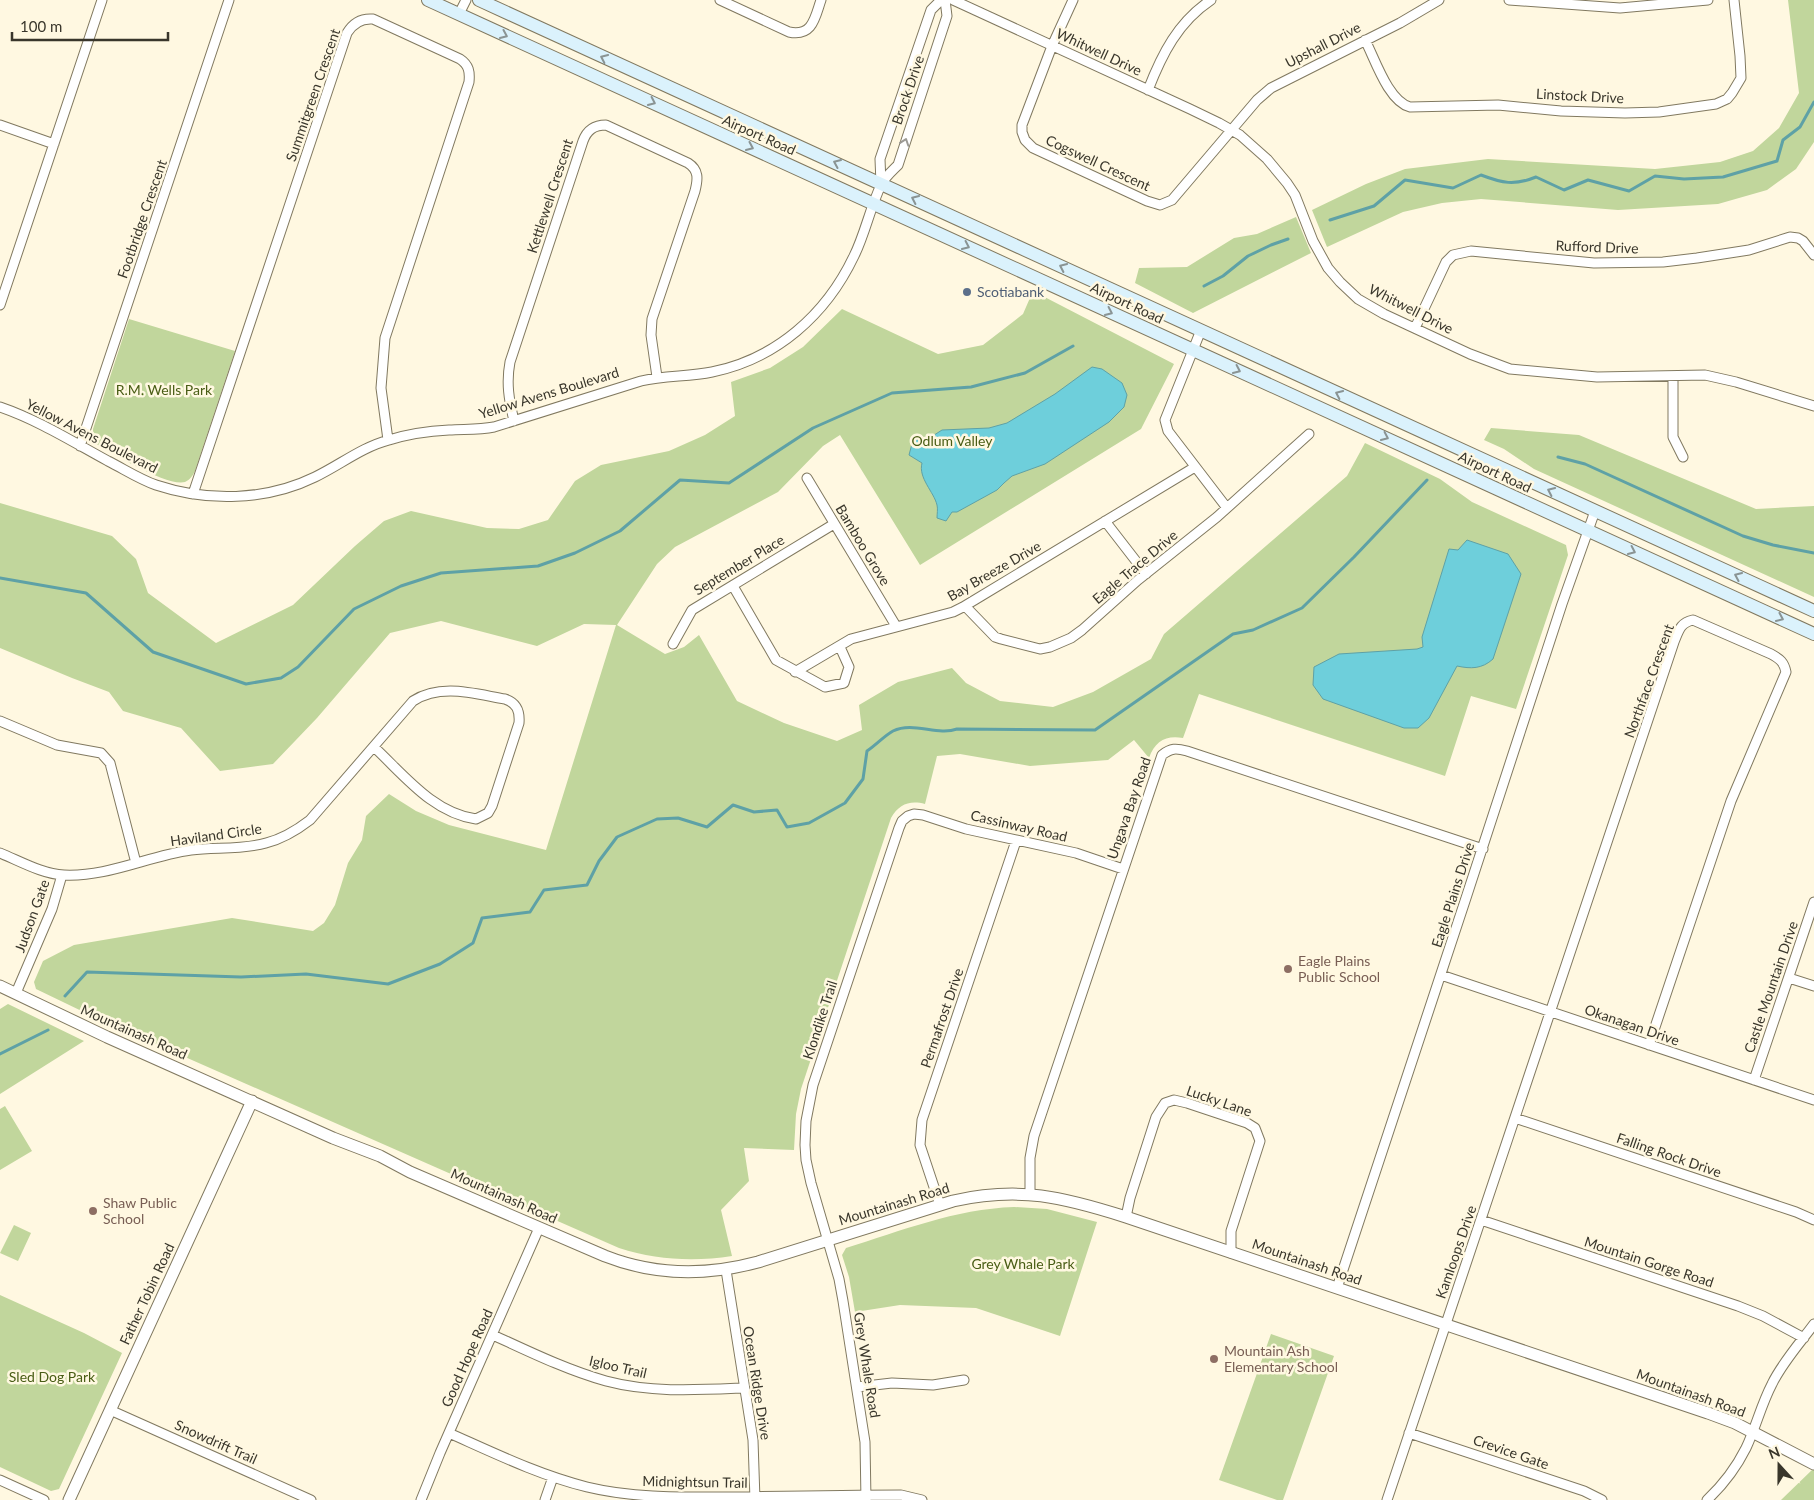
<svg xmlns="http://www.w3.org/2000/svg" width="1814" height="1500" font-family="Lato,sans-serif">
<rect width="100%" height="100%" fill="#fff8e1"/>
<path fill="#c1d69c" d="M1788,0H1814V142L1796,169L1767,190L1718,204L1618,210L1481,199L1442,203L1403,212L1327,247L1312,210L1366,184L1405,169L1488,159L1655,169L1720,162L1753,151L1779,128L1799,93Z
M1296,217L1311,253L1193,313L1135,283L1139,268L1187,267L1234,238L1257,234Z
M1033,291L1174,364L1141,429L920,565L840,435L823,446L778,492L675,547L657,564L617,625L665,654L684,647L699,635L737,701L784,723L837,741L862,730L859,705L898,682L952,668L966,683L1000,701L1053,707L1093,692L1151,659L1164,634L1347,476L1365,443L1440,479L1472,502L1566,545L1568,555L1516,709L1471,696L1445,776L1199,694L1183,738C1166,735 1155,741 1149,758L1134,740L1108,760L1030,766L960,754L937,756L925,804C910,800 899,804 891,818L801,1089L796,1114L794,1150L744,1148L749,1181L721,1210L732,1256C694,1262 656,1260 619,1248L92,1016L36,989L34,982L43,961L74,945L232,918L313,931L324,923L335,905L348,863L362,840L366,816L389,794L416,811L449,825L546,850L616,625L584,624L537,646L441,621L390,633L317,718L273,764L220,771L181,728L123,711L109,692L72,678L0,648V503L112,536L136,559L148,593L216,643L293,605L355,546L384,521L411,511L487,528L519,529L548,520L575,481L601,465L669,451L705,435L735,416L731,382L770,368L803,347L842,309L938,354L983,345L1023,314Z
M129,319L235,351L195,471C193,475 190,480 185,482C167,487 113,453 96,444L93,441V429Z
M1491,428L1579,435L1756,509L1814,506V597L1534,469L1504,449L1484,440Z
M8,1004L84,1041L0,1094V1009Z
M5,1106L32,1151L0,1170V1109Z
M1014,1207L1047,1209L1097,1222L1060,1336L976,1308L900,1305L855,1312L849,1277L842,1255L846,1248C901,1231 955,1209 1014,1207Z
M14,1225L31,1233L18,1261L0,1253Z
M0,1295L84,1333L122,1353L59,1489L51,1491L0,1467Z
M1271,1334L1334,1356L1283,1500H1277L1219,1480Z
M1814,1468V1500H1781Z"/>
<path fill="#6ecfdb" stroke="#5ea1a6" d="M1092,367L1102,369L1122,383L1127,395L1124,407L1109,422L1045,464L1012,476L1004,483L997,490L957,512H952L946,521L937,518C937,514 938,509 937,505C934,492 918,478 922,463L909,455L913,440L928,439L942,430L989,428L1007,423L1055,394Z
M1467,540L1508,554L1521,574L1493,659C1482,669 1471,669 1457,666L1429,718L1418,728H1404L1323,699L1313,685L1314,667L1339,654L1417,649L1423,647L1422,637L1449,549L1458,550Z"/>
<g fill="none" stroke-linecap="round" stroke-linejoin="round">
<path stroke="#5ea1a6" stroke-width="3" d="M1330,220L1374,206L1405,180L1453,188L1481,175C1502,183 1514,186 1536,177L1564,190L1588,180L1629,191L1655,176L1684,179L1723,177L1777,161L1783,140L1800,127L1814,102
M1204,286L1223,276L1248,256L1271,245L1288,239
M1558,457L1585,464L1743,536L1773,545L1814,553
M0,578L86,593L153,652L246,684L281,678L298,667L354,609L401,586L441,573L538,566L575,553L620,531L680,480L729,483L813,428L892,393L971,387L1025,373L1073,346
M65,996L87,972L241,977L306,974L388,984L440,964L473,943L482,918L530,912L544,890L587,885L599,861L617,837L657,819L678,818L707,827L733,805L754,812L777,810L787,827L809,823L845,803L863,779L867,751C876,745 884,736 893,731C913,721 937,736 957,729L1095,730L1233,634L1253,630L1302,608L1354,557L1427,480
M0,1054L48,1030"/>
<defs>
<path id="minor" d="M720,0L789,32C813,37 815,17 821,0
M953,0L1190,109L1219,123L1240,135L1267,159L1287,183L1295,195L1313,241L1328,268L1340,282L1358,299L1384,314L1470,354L1510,369L1597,377L1705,375L1736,382L1814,406
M1073,0L1052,46L1022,125V132L1025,140L1033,148L1147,201L1160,205L1172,200L1257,100L1271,88L1400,23L1439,0
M1509,0L1620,8L1708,0
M459,14L466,0
M1365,40C1375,59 1388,101 1410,107L1498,105L1561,111L1625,113L1659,112L1716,104L1727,99L1732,93L1741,78L1740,56L1734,0
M1148,90C1162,54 1178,22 1211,0
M0,125L54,144
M881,184L880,159L931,10L941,0
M0,305L102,0
M1415,328L1446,262L1453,255L1471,251L1594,263L1663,262L1697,258L1749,250L1790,237L1798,238L1803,241L1814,255
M1201,330L1165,420L1168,431L1227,508
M1673,376V437L1683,457
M0,407C38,420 73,442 108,461C124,469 139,479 156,485C207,502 266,501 315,477C340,465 362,447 389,440C408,434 429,431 449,430C464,429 479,430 494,427L641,381C664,375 688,377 712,372C776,359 826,315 854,256C865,234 870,208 881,185C884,178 892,171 898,165L947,16L945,0
M514,421C509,400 506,383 510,362L583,141C587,130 594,125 606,125L688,163C699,170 698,179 695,191L652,319L651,335L657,377
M80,446L229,0
M807,478L896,626
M193,494L347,33C353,23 361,18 373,19L460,59C469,65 470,72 469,82L385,338L381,388L388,440
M1105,521L1146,574
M733,586L776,660L825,687L844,683L849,667L840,647
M965,606L995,637L1001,639L1040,649L1050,647L1071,638L1082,630L1138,580L1217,517L1309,434
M673,644L692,610L834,524
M795,672L851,639L953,612L963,607L1195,467
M0,721L57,745L101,753L110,763L136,863
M0,853C20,861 42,874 64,875C108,877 148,856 191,850C216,847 242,850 266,843C282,839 297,830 310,820L413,701C441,683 475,694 505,699C517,703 520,711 519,723L492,806L488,813L476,819C433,813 404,775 374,747
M1441,975L1814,1100
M1789,978L1814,986
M16,993L52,909L62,875
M1754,1080L1814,902
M1515,1118L1796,1212L1814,1220
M1030,1194V1158L1034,1136L1162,755C1171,748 1176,748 1187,751L1483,849
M940,1205L920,1145L922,1120L1016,841
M1126,1217L1130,1198L1156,1117L1165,1103L1174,1100L1187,1103L1247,1123L1255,1128L1260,1141L1231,1231V1253
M1481,1220L1738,1306L1763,1316L1804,1338
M726,1270L753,1440L755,1500
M1337,1288L1465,901L1562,604L1595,511
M493,1335C530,1352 567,1370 606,1381C651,1393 698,1390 744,1388
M857,1387L892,1383L933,1385L964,1380
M110,1410L311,1500
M449,1433C494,1453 539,1475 587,1487C637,1499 687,1497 738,1497C792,1496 846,1495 901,1495L922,1500
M1409,1433L1584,1491L1602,1500
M0,1480L44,1500
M421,1500L440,1453L539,1228
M545,1500L553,1477
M866,1500L865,1442L843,1301L839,1279L811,1183L806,1160L805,1145L806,1121L813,1085L899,828L902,821L908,816L914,814L923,815L966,829L1076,853L1123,869
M1387,1500L1674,642C1679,630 1680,623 1693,620L1771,654C1780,659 1784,662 1786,672L1731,801L1649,1045
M1707,1500C1723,1485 1736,1468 1746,1448C1756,1427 1761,1405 1772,1384C1782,1363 1800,1343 1814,1324"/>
<path id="tertiary" d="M0,986L107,1037L333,1138L380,1156L410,1172L605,1256C656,1276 706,1276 758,1262L953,1201C1020,1186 1063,1197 1126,1217L1708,1413L1735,1423L1814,1464
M69,1500L252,1101"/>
<path id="secondary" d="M428,0L1814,634
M479,0L1814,611"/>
</defs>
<use href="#minor" stroke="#817960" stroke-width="11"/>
<use href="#tertiary" stroke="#817960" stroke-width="13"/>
<use href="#secondary" stroke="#817960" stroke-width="14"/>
<use href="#minor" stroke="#fff" stroke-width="9"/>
<use href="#tertiary" stroke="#fff" stroke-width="11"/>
<use href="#secondary" stroke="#dbf2fc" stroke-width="12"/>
</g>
<defs><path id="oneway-chevron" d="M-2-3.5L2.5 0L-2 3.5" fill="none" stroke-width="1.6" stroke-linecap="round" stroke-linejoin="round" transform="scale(1.25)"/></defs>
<g stroke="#8a9494">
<use href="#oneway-chevron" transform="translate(504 35) rotate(24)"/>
<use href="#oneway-chevron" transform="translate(604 58) rotate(-155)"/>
<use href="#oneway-chevron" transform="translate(652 102) rotate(25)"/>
<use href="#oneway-chevron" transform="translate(750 147) rotate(24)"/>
<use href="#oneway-chevron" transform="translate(837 163) rotate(-156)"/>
<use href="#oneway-chevron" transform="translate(915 199) rotate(-155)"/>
<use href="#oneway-chevron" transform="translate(966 246) rotate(25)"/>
<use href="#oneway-chevron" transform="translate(1063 267) rotate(-155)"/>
<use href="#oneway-chevron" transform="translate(1109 312) rotate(25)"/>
<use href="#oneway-chevron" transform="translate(1237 370) rotate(25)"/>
<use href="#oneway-chevron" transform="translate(1339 394) rotate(-155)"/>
<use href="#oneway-chevron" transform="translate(1385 437) rotate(25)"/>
<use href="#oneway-chevron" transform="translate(1551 491) rotate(-155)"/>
<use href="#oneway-chevron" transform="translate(1632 551) rotate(25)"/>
<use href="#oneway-chevron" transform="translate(1738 576) rotate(-156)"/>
<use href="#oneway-chevron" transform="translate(1780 618) rotate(24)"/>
</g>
<use stroke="#9c9a95" href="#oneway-chevron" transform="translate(905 142) rotate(-71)"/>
<circle fill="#5c6f8a" stroke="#fff8e1" stroke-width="2" cx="967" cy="292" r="5"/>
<g fill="#8d6e63" stroke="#fff8e1" stroke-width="2">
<circle cx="1288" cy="969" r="5"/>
<circle cx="93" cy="1211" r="5"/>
<circle cx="1214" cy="1359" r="5"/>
</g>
<g text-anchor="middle" stroke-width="5" stroke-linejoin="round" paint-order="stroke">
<g font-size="14" fill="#39362b" stroke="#fff8e1">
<text transform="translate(1323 45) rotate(-27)" y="5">Upshall Drive</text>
<text transform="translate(1099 52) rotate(25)" y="5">Whitwell Drive</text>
<text transform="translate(908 90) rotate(-71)" y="5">Brock Drive</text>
<text transform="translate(313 95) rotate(-71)" y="5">Summitgreen Crescent</text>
<text transform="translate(1580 96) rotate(3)" y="5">Linstock Drive</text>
<text transform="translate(759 135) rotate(24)" y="5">Airport Road</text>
<text transform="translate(1098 163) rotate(25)" y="5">Cogswell Crescent</text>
<text transform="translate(550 196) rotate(-72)" y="5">Kettlewell Crescent</text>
<text transform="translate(142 219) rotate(-71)" y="5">Footbridge Crescent</text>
<text transform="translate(1597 247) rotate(2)" y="5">Rufford Drive</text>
<text transform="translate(1127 303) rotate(25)" y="5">Airport Road</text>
<text transform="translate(1411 309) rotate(27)" y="5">Whitwell Drive</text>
<text transform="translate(549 393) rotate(-17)" y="5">Yellow Avens Boulevard</text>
<text transform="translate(92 436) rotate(27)" y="5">Yellow Avens Boulevard</text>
<text transform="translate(1495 472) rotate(25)" y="5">Airport Road</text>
<text transform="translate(863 545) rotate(59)" y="5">Bamboo Grove</text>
<text transform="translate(739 565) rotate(-31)" y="5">September Place</text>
<text transform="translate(1135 567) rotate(-40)" y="5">Eagle Trace Drive</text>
<text transform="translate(994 571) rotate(-30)" y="5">Bay Breeze Drive</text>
<text transform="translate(1649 681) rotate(-70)" y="5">Northface Crescent</text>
<text transform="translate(1129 808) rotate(-71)" y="5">Ungava Bay Road</text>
<text transform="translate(1019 826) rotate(13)" y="5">Cassinway Road</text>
<text transform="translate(216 835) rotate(-8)" y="5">Haviland Circle</text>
<text transform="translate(1453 895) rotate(-72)" y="5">Eagle Plains Drive</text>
<text transform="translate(32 916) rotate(-70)" y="5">Judson Gate</text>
<text transform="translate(1771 987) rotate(-71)" y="5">Castle Mountain Drive</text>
<text transform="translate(942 1018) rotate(-71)" y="5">Permafrost Drive</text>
<text transform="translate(820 1020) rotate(-72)" y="5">Klondike Trail</text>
<text transform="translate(1632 1025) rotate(19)" y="5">Okanagan Drive</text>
<text transform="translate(134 1032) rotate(24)" y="5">Mountainash Road</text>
<text transform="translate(1219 1101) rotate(19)" y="5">Lucky Lane</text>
<text transform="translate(1669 1155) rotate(19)" y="5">Falling Rock Drive</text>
<text transform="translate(504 1196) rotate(24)" y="5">Mountainash Road</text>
<text transform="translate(894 1204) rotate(-17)" y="5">Mountainash Road</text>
<text transform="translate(1456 1252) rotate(-71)" y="5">Kamloops Drive</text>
<text transform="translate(1307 1262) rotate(19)" y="5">Mountainash Road</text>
<text transform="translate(1649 1262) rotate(18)" y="5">Mountain Gorge Road</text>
<text transform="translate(147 1294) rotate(-65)" y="5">Father Tobin Road</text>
<text transform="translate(467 1358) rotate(-66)" y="5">Good Hope Road</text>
<text transform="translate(867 1365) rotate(81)" y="5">Grey Whale Road</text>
<text transform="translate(618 1367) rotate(13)" y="5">Igloo Trail</text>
<text transform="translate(757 1383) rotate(81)" y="5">Ocean Ridge Drive</text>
<text transform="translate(1691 1393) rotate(20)" y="5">Mountainash Road</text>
<text transform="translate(216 1442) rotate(24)" y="5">Snowdrift Trail</text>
<text transform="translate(1511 1452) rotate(19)" y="5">Crevice Gate</text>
<text transform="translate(695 1482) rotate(1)" y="5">Midnightsun Trail</text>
</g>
<g font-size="14" fill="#4e5e75" stroke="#fff8e1" text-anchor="start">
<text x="977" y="297">Scotiabank</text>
</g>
<g font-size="14" fill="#495d15" stroke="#fff8e1">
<text x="164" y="395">R.M. Wells Park</text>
<text x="952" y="446">Odlum Valley</text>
<text x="1023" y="1269">Grey Whale Park</text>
<text x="52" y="1382">Sled Dog Park</text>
</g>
<g font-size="14" fill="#785e54" stroke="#fff8e1" text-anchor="start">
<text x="1298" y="966">Eagle Plains<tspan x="1298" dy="16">Public School</tspan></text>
<text x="103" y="1208">Shaw Public<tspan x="103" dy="16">School</tspan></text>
<text x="1224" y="1356">Mountain Ash<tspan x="1224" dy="16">Elementary School</tspan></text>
</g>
</g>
<g transform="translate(1779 1465) rotate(339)" stroke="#fff8e1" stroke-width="4" paint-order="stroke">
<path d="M0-4L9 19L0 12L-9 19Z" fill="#39362b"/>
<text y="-8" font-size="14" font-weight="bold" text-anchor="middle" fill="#39362b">N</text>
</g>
<path d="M12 32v8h156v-8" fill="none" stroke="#39362b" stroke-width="2.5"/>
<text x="20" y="32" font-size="15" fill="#39362b" stroke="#fff8e1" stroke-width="4" paint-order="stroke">100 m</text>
</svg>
